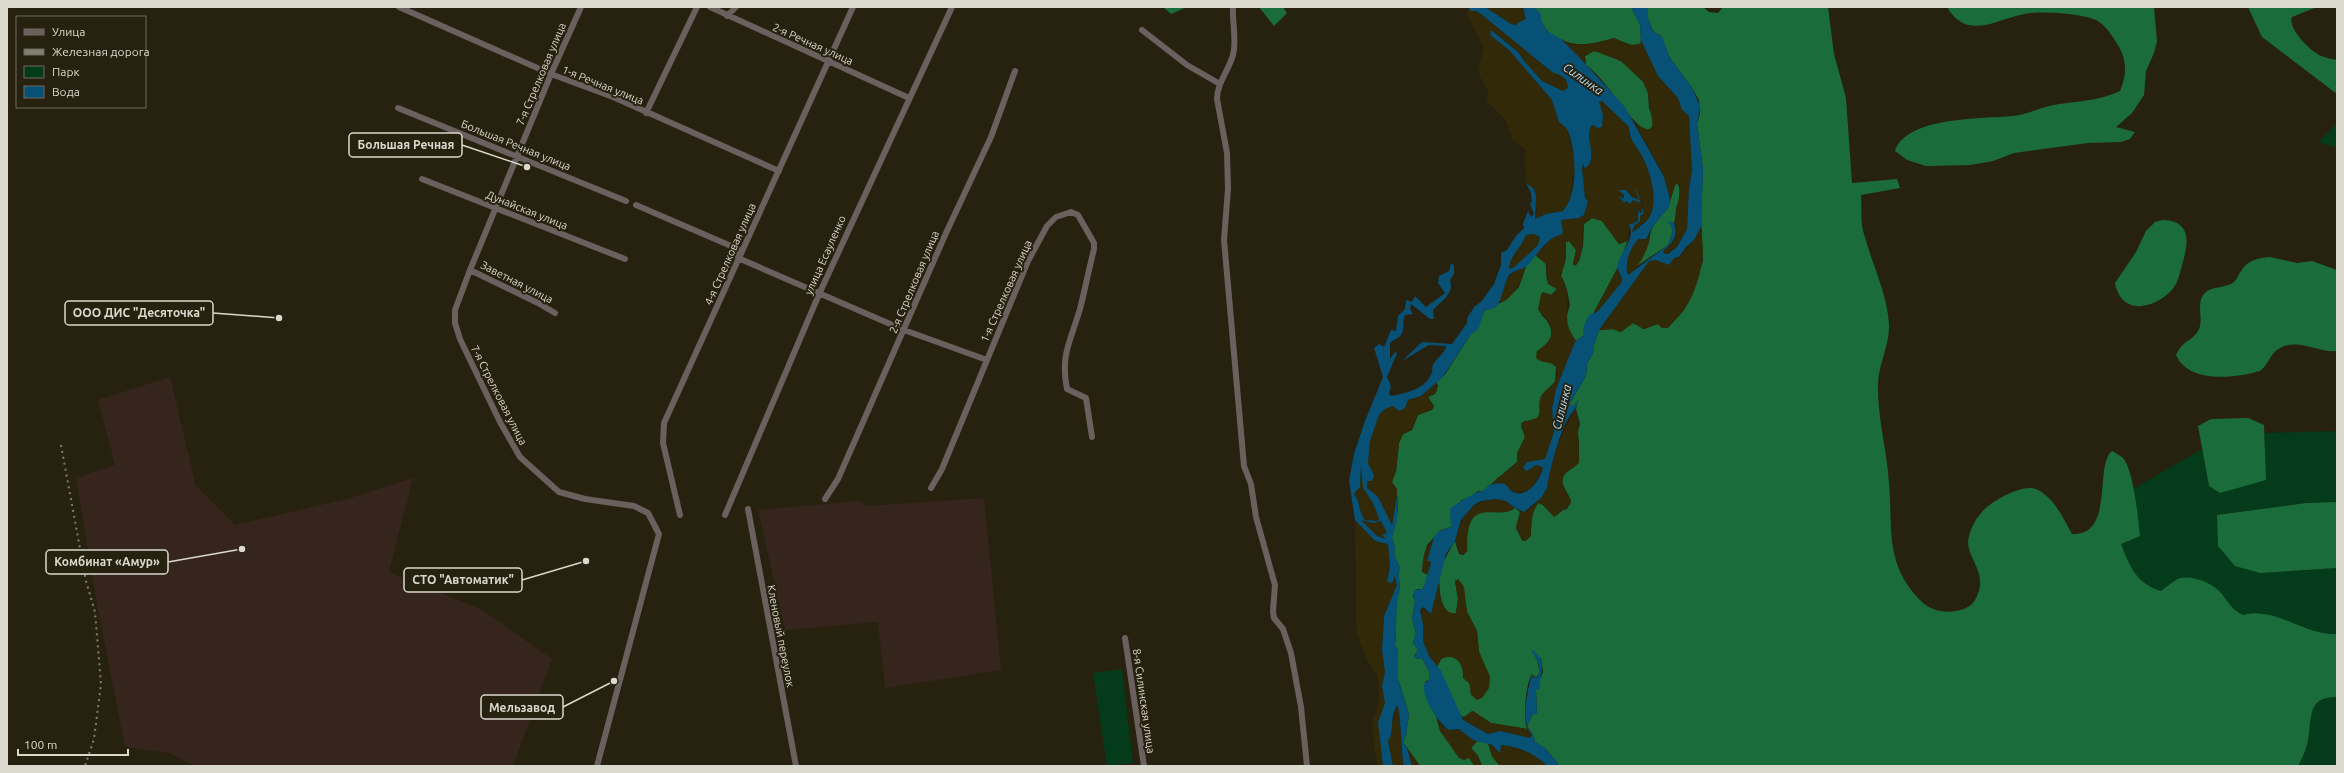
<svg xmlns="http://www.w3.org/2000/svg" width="2344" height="773" font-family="Ubuntu,sans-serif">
<rect width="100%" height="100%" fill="#272110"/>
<path fill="#36251c" d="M170,377L196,486L235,525L347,499L413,478L389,572L482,610L552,659L513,766H195L169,753L125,747L98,610L76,478L115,465L98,400Z
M984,498L1001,670L885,688L878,622L785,630L758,510L858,501L867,506Z"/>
<path fill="#033b1b" d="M2337,123V148L2319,142Z
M2337,431V502L2306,503L2217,515L2260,573L2337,568V634C2305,636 2275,606 2243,615L2229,606L2219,591L2177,579L2161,591C2136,583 2130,567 2121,544L2140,535L2133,489L2202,449L2209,486L2266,480L2264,433Z
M1122,669L1133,763L1107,766L1093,673Z
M2327,697H2337V766H2298C2303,757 2306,750 2308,740C2311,722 2308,704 2327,697Z"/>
<path fill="#1b6c3b" d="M1163,7H1187L1171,14Z
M1259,7H1283L1287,13L1274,26Z
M1534,7H1631L1640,25L1641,43L1634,46L1613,38C1592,46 1562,49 1546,29C1541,23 1538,14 1534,7Z
M1648,7H1703L1709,12L1718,13L1723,7H1828L1834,54L1846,98L1852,183L1897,179L1900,188L1861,195C1862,208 1860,222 1864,234C1872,264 1887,293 1889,324C1890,344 1879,363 1878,383C1877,417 1887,450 1889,483C1893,529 1884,564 1921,601C1932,612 1950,615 1966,608C1971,606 1975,601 1977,596C1989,571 1963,556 1969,536C1971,528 1976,518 1982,512C1991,501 2025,482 2038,490C2055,499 2063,518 2072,534C2115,536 2094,465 2112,451C2115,453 2120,455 2123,458C2134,471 2138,518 2140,536L2121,544C2130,567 2136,583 2161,591C2166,587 2171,583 2176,580C2188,573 2210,582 2219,591C2228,600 2230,609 2243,615C2275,606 2305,636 2337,634V697C2307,696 2312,718 2308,740C2306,750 2303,757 2298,766H1560L1546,749L1535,742L1533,735L1527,726L1533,714H1537L1536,690L1543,672L1541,659L1532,651L1536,656L1540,672L1536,678L1532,674C1525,686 1523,717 1527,729L1491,723L1473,711L1464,717L1461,716L1437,667L1441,659C1462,648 1470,680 1471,695L1490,677L1479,652L1477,631L1467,612L1462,584L1455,581L1458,599L1456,613C1439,617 1438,583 1440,572C1444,560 1449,551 1455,541L1459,554L1464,555C1470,543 1463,511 1485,511C1496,511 1506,515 1515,508L1520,512L1516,528L1522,540L1525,541L1531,536V516L1538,503C1545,504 1549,513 1557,515L1561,510L1567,509L1571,501C1568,491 1557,483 1566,472C1570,467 1575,467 1579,462V441L1577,434L1580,424L1576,409L1578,400L1574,406H1571L1570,403L1586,376L1587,364L1594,351V345L1599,330L1613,329L1620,332L1633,323L1644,329L1658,324L1662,328H1668L1683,311L1692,296L1703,261L1701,216L1703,169L1697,124L1700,113L1699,100L1692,88L1670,58L1661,36L1653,31L1648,19Z
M1947,7H2154L2157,41L2154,53L2146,71L2144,95L2132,113L2116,127L2135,132L2130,139L2121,142L2088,143L2014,153L1993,161L1970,165L1926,166L1907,160L1895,151C1907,116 1983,119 2013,116C2025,115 2037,109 2049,106C2072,101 2098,102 2120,91C2127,75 2127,60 2118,45C2112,36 2106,25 2096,20C2078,13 2038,10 2020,15C1992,22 1966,39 1947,7Z
M2248,7H2317L2292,17C2287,28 2311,52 2321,56C2326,58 2332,59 2337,60V94L2262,37Z
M1594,51C1614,54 1640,70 1647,90C1649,96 1648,102 1649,108C1651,114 1655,123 1651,129L1645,130C1622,113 1609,82 1586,65L1585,56Z
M1677,183C1683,189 1676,214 1674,223L1669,222L1673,230L1668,245L1634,268L1641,260L1653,226L1668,208L1675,185Z
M1592,218L1602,221L1619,244L1627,241L1629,237L1617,269L1593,314C1586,317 1583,328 1584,335L1576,341L1567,327L1566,318L1570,305L1567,290L1561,276L1566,258V242L1569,241L1576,250L1573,265H1576L1583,247L1584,224Z
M2163,220C2195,221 2187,248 2181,269C2179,276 2177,285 2171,291C2152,310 2121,315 2115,283L2136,252L2146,231L2155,222Z
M1535,255C1552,261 1543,271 1548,282C1550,286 1554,285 1557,289L1551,295L1541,315C1555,326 1555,342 1539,350L1556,367L1555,382C1551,387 1545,390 1542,395C1534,408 1549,421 1524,421L1521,426L1525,437L1517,455V462L1483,491H1478L1470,498L1461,500L1451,527L1441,530L1427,545L1422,571L1428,575L1423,589H1417L1413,596L1415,601L1412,619L1416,633L1413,643L1418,650L1414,656L1417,659L1422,658L1429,671L1430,679L1425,682L1430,707L1435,712L1440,731L1473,761L1474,766H1420L1403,742L1406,735L1409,714L1398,679V649L1395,646C1397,628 1394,609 1399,592C1402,584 1396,576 1400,568L1394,554L1395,547L1392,538L1398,510V498L1392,482L1396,471L1399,443L1403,434L1412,430L1418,415L1432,410L1434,406L1428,397L1435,394L1438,386L1436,381L1444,376L1471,334L1477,330L1484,311L1506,300L1519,287L1526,266Z
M2270,257L2297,263L2312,261L2337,270V351C2317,353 2296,336 2277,350C2270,355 2268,365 2260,371C2235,378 2189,384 2176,355C2184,339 2191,342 2198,331C2204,322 2197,307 2202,297C2208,285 2225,289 2234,282C2237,279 2239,274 2241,271C2248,260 2258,258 2270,257Z
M2248,418L2264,425L2266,480L2220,493L2209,486L2198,426L2211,419Z
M2337,502V568L2260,573L2235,566L2218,546L2217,515L2306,503Z
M1477,741L1488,743L1492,756L1500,766H1482L1478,756L1471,748Z"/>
<path fill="#312907" d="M1485,7H1523L1526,19L1519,22L1517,25L1511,24Z
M1468,9L1481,14L1552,72C1561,76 1567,75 1568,88L1563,91L1542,81L1524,61L1518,52L1491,30L1490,35L1509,50L1552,100L1559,123L1567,129L1576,164C1570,179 1575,197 1563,211L1546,214L1535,219L1537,211L1534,189L1530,188L1526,181L1525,149L1512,139L1506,120L1487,102L1488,90L1480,77L1479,63L1484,49L1467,15Z
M1614,38L1629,45L1640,44L1641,40L1662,80L1678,98L1682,109L1689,116L1692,171L1689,188L1687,229L1677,247L1666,254L1663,251L1673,243L1676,208L1681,193L1679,184H1676L1670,199L1664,177L1633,119L1638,125L1648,130L1653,126L1648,93L1643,82L1621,61L1594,51L1585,56L1586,65L1561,39C1578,49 1596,43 1614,38Z
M1601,101L1629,126V136L1643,157L1649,173L1655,200L1652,215L1633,232L1635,225L1640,220V216L1644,212L1642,209L1643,203L1639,198V200C1631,198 1630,192 1619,189L1624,197H1620V199L1625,203L1626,201L1629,203L1633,200L1638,201L1642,205V212L1638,211V221L1631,224L1627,241L1619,244L1602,221L1592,218L1584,224C1581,236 1585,259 1575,266L1573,264L1576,250L1569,241L1566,242V258L1561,276C1577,302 1557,317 1576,341L1552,403L1554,432L1545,459L1533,461L1535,465H1542L1543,468L1530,489L1514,493C1506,488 1504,482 1493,484L1497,478L1513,467L1517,462V453L1525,437L1521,423L1537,418L1540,413V399C1546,387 1562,383 1556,367C1550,360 1542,364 1536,358L1537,351C1549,343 1558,333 1547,320C1544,316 1541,314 1538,310L1541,294L1543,292L1552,295L1557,289L1548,284L1547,265L1535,255L1555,235L1560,236L1561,220L1579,218L1584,215C1591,198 1577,177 1585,161V168C1597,162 1588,148 1588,139C1589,135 1590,131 1590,126L1591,125L1599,128L1602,127L1603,115L1599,102Z
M1701,227C1705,256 1701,284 1684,310C1680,316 1672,322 1668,328H1662L1658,324L1644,329L1633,323L1621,332L1613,329L1599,330L1649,261L1656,260L1668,265L1674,258H1679L1694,240Z
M1534,234L1541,238L1538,245L1513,268L1509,269C1510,255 1522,247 1526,235Z
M1650,234C1651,245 1638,271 1627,275C1625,264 1629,243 1641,238L1645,240Z
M1526,266C1522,281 1514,298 1499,303C1499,286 1511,270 1526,266Z
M1617,269L1622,282L1597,312L1593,314Z
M1436,381L1437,391L1428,397L1434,408L1418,415L1412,430L1403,434L1399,443L1396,471L1392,482L1397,489V496L1392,525L1378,497L1367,488V481L1374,475L1368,463L1370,441L1379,415L1385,409L1421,396Z
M1576,409C1580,427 1577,444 1579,462C1574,470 1564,470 1562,481C1561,491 1573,495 1570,505L1554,517L1542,504L1538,503C1528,516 1535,533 1527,540L1523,541L1516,528L1520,512C1530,513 1543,496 1547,488C1551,460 1561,431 1576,409Z
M1361,466L1363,467V488L1373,503L1379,519L1378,521L1365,520C1358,511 1361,502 1354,494L1360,487Z
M1496,499L1506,500L1515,508C1497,520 1474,500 1468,531C1466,538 1468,545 1467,552L1461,555L1455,541C1463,515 1467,503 1496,499Z
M1355,520L1375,541L1388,544L1390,566L1387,574L1393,577L1395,575L1397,585L1384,616L1382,650L1385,672L1382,686L1385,703L1378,722L1383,766H1378L1374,748L1373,720L1379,701L1378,678L1366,658L1357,634L1356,617Z
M1361,520L1373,523L1381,521L1385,528L1387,539L1377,536Z
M1433,540L1429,551L1431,563L1428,575L1422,572C1423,559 1423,548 1433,540Z
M1458,579L1464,587L1467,612L1477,631L1479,652L1490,677L1489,688L1482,698L1477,700L1471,695L1470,684L1463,678C1464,665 1456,651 1441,659L1437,667L1429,656L1423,641L1421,608L1431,614L1439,582C1440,593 1441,615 1456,613L1458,599L1455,581Z
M1397,705C1400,708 1401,755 1404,766H1393L1388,741Z
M1472,711L1491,723L1527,729L1532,735L1530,738L1500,731L1488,734L1463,720L1461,716L1464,717Z
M1439,722L1443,727L1454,731L1459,729L1477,741L1471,748L1478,756L1482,766H1474L1469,758L1464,760L1459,758L1440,731Z
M1488,743L1500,752L1501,745C1517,746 1536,754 1547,766H1500L1492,756Z
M1407,748L1420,766H1412Z"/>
<path fill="#065175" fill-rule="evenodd" d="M1468,7H1485L1511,24L1516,25L1519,22L1526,19L1523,7H1534L1541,14V20L1547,31L1561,39L1579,57L1625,107L1664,177L1670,199L1669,207L1653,226L1646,239H1639C1630,246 1624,265 1628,275L1668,245L1673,230L1668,221L1674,223C1678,236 1673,243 1664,250L1663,253L1668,254L1677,247L1687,229L1689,188L1692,171L1689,116L1682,110L1678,98L1658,76L1641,40L1640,25L1631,7H1648V19L1653,31L1662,37L1670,58L1692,88L1700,106L1697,124L1703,169L1701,227L1694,240L1686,247L1679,257L1674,258L1669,265L1656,260L1649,261L1599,330L1594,345V351L1587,364L1586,376L1570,403L1571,406H1574L1579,399C1577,408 1573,411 1569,417C1559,433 1550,469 1547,488L1542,497L1524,512L1515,508L1506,501L1496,499L1481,501L1474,505L1461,520L1455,541L1446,554L1431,614L1423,607L1420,610L1423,624V641L1429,656L1441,671L1463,720L1488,734L1500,731L1530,738L1532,735C1520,722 1527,691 1532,675L1534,678H1537C1544,668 1535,658 1531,649C1549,662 1539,672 1540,689L1536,690L1537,714H1533L1527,726L1533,735L1535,742L1545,748L1560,766H1547C1536,754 1517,746 1501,745L1500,753L1492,745L1473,740L1459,729L1449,730C1439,724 1422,698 1424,685C1425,682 1428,681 1430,679L1429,671L1422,658L1417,659L1414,657L1418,650L1413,643L1416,633L1412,619L1415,601L1413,593L1415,590L1423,589L1431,563L1430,561H1427L1434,537L1439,531L1451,527L1450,509C1456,504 1476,491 1483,491C1489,484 1496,482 1505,484C1509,486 1509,491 1513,492C1528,499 1541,478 1543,467L1536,465L1527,471L1523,468L1527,462L1545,459L1554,432L1552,408L1556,389L1575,342L1584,335L1583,328L1589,315L1597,312L1622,282C1622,274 1616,271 1618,263C1621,252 1636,238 1629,225L1638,221V210L1640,213L1642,212L1641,203L1633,200L1630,204L1626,201L1625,203L1619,197L1624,198V195L1618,190H1626L1632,197L1639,200L1635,188C1641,198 1640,205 1644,213L1640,216V221L1635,225L1632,232C1637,230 1640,226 1644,223C1662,210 1651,173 1642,156C1636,144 1629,141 1629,127L1602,101L1599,102L1603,115L1602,127L1598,128L1592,125C1583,137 1599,157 1586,168L1584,167V163L1582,168L1585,198L1588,201L1584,215L1579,218L1561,220L1563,232L1561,235C1548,236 1537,255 1528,265C1523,270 1512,270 1508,277C1504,285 1501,301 1497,306C1492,311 1488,308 1484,311L1478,330L1471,334L1442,378L1421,396L1408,400L1405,408L1399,411L1393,406L1385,409L1379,415L1370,441L1368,463L1374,475L1372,481H1367V488L1378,497L1392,525L1397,496L1398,498L1397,520L1392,538L1395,547L1394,554L1400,568C1396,576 1402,584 1399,592C1395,609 1397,628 1395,646L1398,650V679L1409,714L1406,735L1403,742L1407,748L1412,766H1404C1401,754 1401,710 1397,705L1393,715L1391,735L1388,741L1393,766H1383L1378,722L1385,703L1382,686L1385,672L1382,650L1384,616L1397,585L1395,576L1392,583L1387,582L1390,566L1388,544L1375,541L1355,520L1349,481L1354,454L1365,421L1383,377L1374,348L1379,344L1384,347L1391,330L1396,331L1398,316L1405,309L1406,300L1412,302L1415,296L1426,307L1445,293L1438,283L1439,276L1449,271L1451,263L1454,265V274L1450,280C1455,293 1441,301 1433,310L1434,319H1430L1411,304L1410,309L1413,314L1405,315C1402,322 1405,329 1401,335C1398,339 1393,340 1390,343V359L1395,352L1397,353L1387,377L1391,386L1389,394L1391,396C1406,393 1427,389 1432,372C1433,369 1431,367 1434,363C1438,357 1445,353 1446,346L1429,345L1402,361L1422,342L1452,344L1467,323V318L1475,306L1481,302L1494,284L1501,265V253L1507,250L1516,236L1524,228L1523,224L1528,211L1531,217L1534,214L1530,204L1532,202L1531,193L1526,183L1534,189L1536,196L1535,219L1546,214L1563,211C1579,193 1576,151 1568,131C1566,127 1562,125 1559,122L1552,100L1509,50L1490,35L1491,30L1518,52L1524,61L1542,81L1563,91L1568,88C1567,75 1560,76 1552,72L1481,14L1476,11H1471ZM1534,234L1540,237L1538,245L1513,268L1509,269C1510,255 1522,247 1526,235ZM1361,466L1363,488L1373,503L1379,519L1378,521L1365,520C1358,511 1361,502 1354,494L1360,487ZM1361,520L1373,523L1381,521L1387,533L1382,535L1386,539L1377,536Z"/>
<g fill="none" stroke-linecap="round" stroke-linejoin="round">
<path stroke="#6a605e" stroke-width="6" d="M399,7L551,74L613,97L779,171
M581,7L551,74L470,270L455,310V323L460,339L500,422L520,457L559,492L585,499L634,506L648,513L659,534L597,766
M710,7L909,98
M1233,7C1232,23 1237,39 1233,55C1229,70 1217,83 1217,99L1227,153L1228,189L1224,240L1244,466L1251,484L1256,517L1275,585L1273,611L1274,618L1283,629L1291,653L1301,707L1307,766
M727,16L736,7
M1142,30L1187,65L1220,84
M398,108L626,201
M646,113L697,7
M422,179L625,259
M636,205L738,249V258L904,330L987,360
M470,270L538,303L555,313
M931,488L942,469L1028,261L1047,226L1056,217L1071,212L1078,215L1094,243V249C1089,269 1085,289 1080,309C1071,340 1060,355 1067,389L1086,398L1092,437
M825,499L838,479L946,233L991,137L1015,71
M748,509L796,766
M680,515L663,443L664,423L853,7
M725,515L820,292L952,7
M1125,638L1144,766"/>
<path stroke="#837e70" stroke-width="2" stroke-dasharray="2 4" stroke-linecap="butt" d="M61,445L86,581L95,612L101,684L94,739L85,766"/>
</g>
<g text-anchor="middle" stroke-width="4" stroke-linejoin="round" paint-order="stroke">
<g font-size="11" fill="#dbd8cd" stroke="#272110">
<text transform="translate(813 44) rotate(24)" y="4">2-я Речная улица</text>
<text transform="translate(541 74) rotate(-67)" y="4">7-я Стрелковая улица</text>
<text transform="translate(603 85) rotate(22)" y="4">1-я Речная улица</text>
<text transform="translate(516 145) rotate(22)" y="4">Большая Речная улица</text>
<text transform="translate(527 210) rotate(22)" y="4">Дунайская улица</text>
<text transform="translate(730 254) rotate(-66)" y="4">4-я Стрелковая улица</text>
<text transform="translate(825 255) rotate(-66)" y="4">улица Есауленко</text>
<text transform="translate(517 282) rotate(27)" y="4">Заветная улица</text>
<text transform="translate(914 282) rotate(-67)" y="4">2-я Стрелковая улица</text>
<text transform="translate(1006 291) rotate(-66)" y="4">1-я Стрелковая улица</text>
<text transform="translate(499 395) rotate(63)" y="4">7-я Стрелковая улица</text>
<text transform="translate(781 636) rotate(79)" y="4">Кленовый переулок</text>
<text transform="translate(1144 701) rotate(82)" y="4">8-я Силинская улица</text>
</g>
<g font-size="12" font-style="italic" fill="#b7dffa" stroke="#272110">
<text transform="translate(1583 79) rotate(35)" y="4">Силинка</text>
<text transform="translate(1562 407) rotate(-76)" y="4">Силинка</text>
</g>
</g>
<path fill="none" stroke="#dbd8cd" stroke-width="1.5" d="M527 167L462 145M279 318L213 313M242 549L168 562M586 561L522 580M614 681L563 707"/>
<g fill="#dbd8cd" stroke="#272110" stroke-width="1.5">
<circle cx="527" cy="167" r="4"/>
<circle cx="279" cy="318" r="4"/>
<circle cx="242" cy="549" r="4"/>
<circle cx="586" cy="561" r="4"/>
<circle cx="614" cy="681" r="4"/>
</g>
<g fill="#272110" stroke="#dbd8cd" stroke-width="1.5">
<rect x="349" y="133" width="113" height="24" rx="4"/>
<rect x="65" y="301" width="148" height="24" rx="4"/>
<rect x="46" y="550" width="122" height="24" rx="4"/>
<rect x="404" y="568" width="118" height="24" rx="4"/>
<rect x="481" y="695" width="82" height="24" rx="4"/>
</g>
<g font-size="12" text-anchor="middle" font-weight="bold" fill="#dbd8cd">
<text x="406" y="149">Большая Речная</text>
<text x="139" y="317">ООО ДИС "Десяточка"</text>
<text x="107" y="566">Комбинат «Амур»</text>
<text x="463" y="584">СТО "Автоматик"</text>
<text x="522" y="712">Мельзавод</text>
</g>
<rect width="2344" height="773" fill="none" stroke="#dbd8cd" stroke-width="16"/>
<rect x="16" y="16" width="130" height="92" fill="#272110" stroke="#6f6a5c"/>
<rect x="24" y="29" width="20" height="6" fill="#6a605e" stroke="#6f6a5c"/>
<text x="52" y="36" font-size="12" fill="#dbd8cd">Улица</text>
<rect x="24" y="49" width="20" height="6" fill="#837e70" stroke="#6f6a5c"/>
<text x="52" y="56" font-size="12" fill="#dbd8cd">Железная дорога</text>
<rect x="24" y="66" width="20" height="12" fill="#033b1b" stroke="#6f6a5c"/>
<text x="52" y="76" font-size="12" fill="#dbd8cd">Парк</text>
<rect x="24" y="86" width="20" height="12" fill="#065175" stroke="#6f6a5c"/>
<text x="52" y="96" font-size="12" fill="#dbd8cd">Вода</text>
<path d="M18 749v6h110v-6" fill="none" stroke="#dbd8cd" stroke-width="2"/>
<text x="24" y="749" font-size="12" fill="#dbd8cd" stroke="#272110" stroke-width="3" paint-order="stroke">100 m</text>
</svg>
